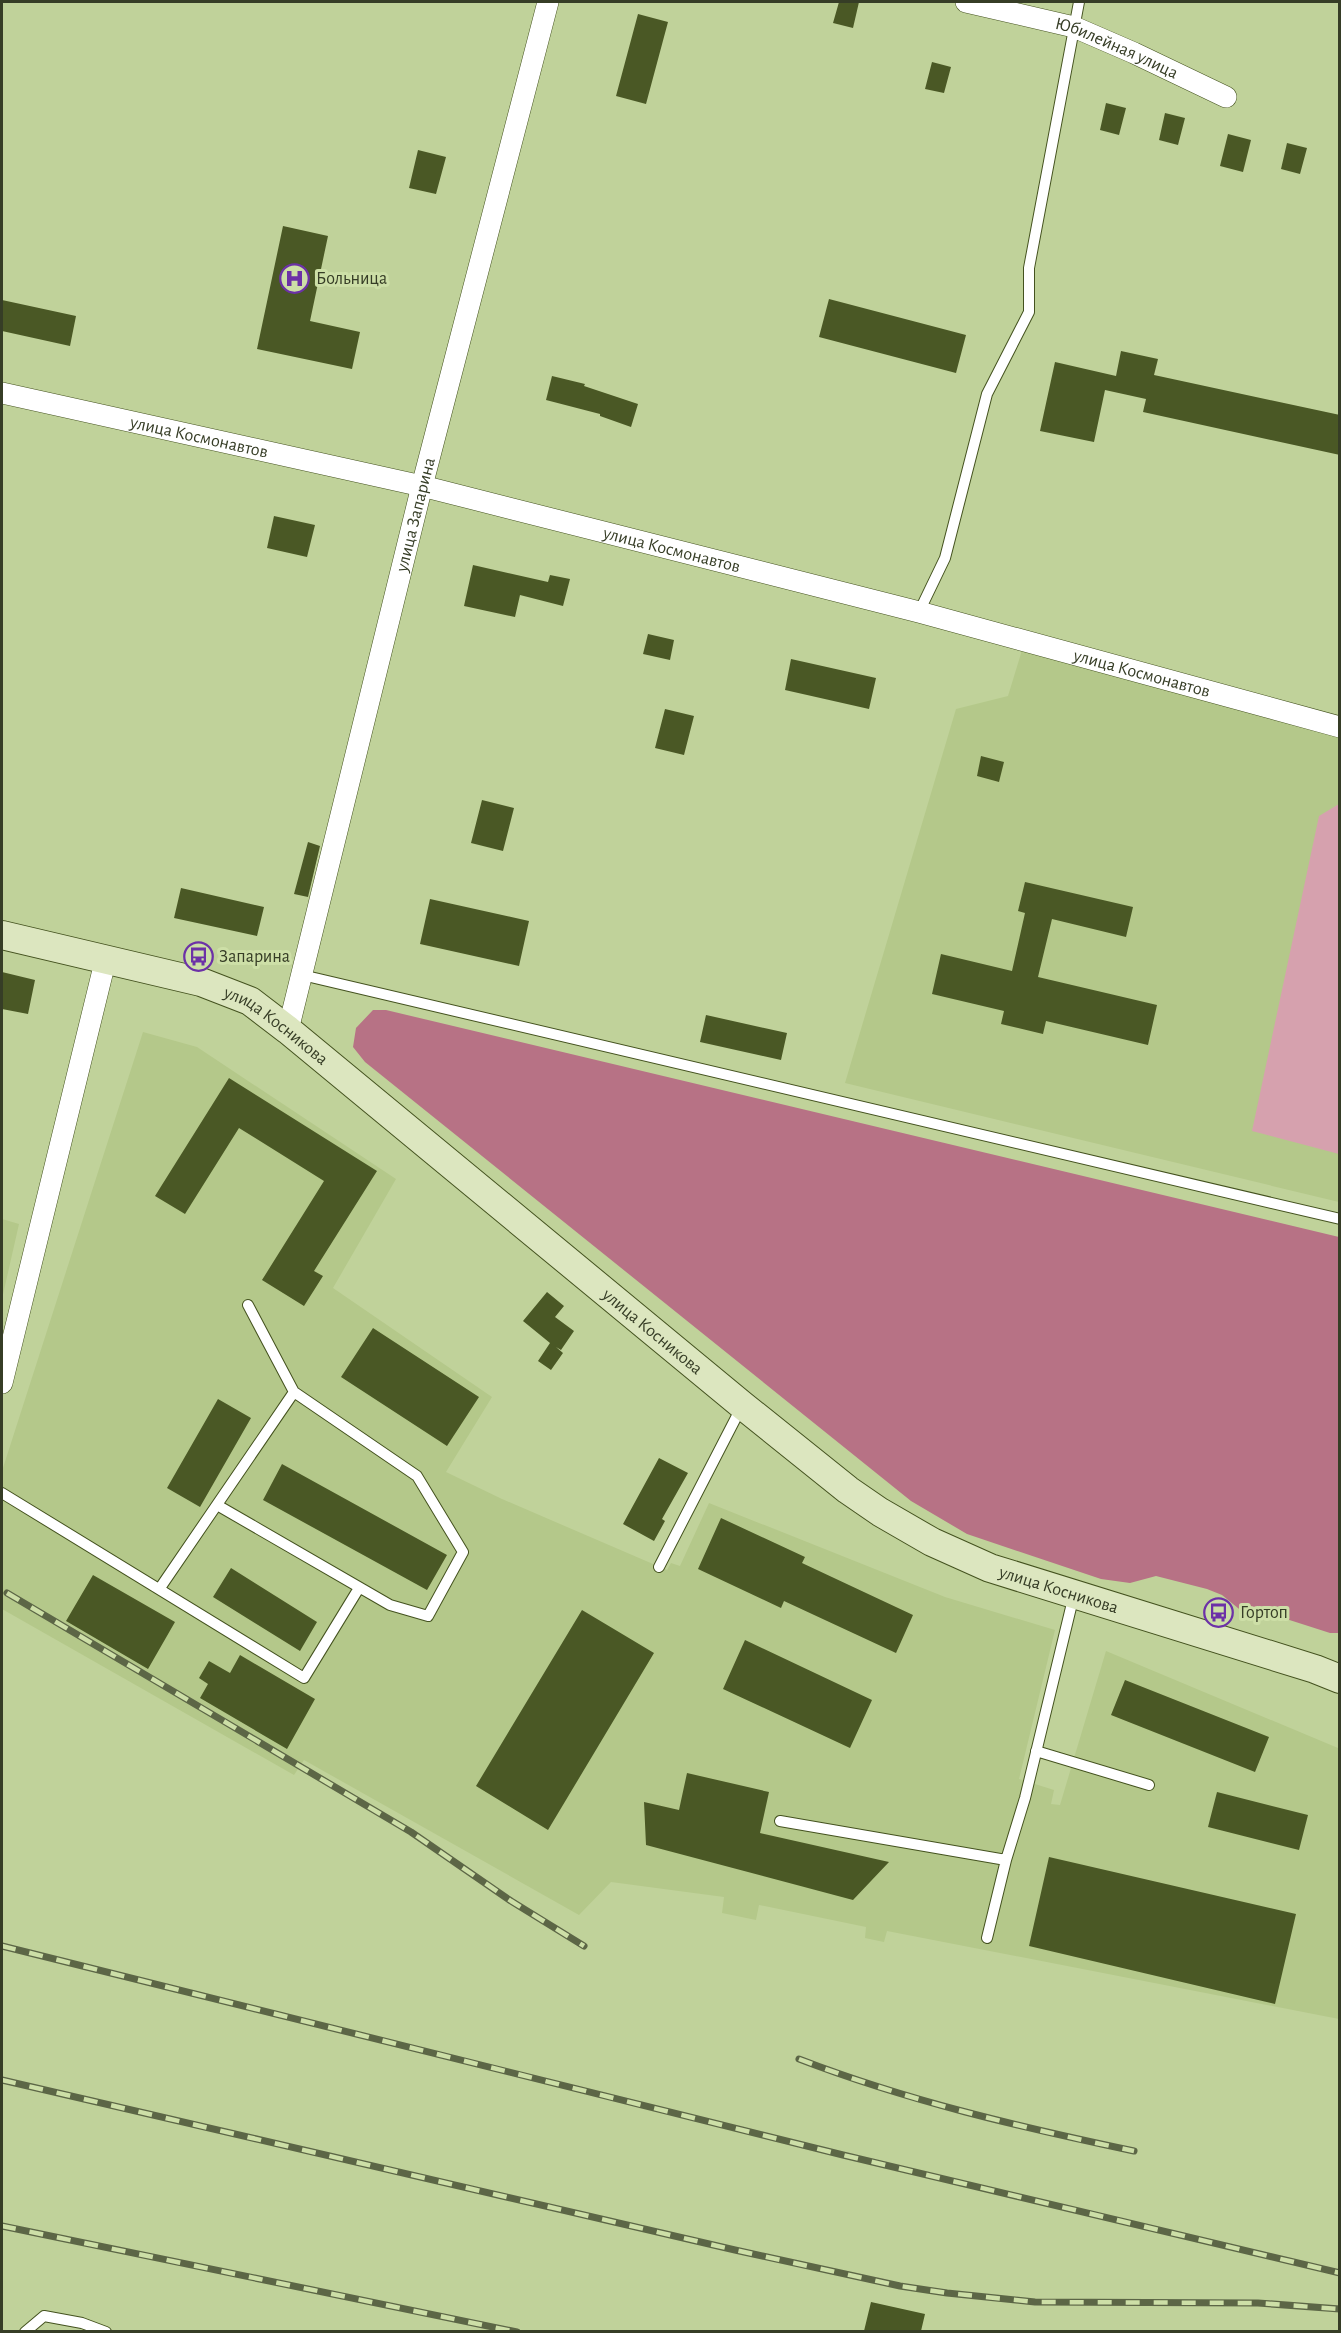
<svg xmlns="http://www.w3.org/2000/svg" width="1341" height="2333" font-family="'Alegreya Sans',sans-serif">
<rect width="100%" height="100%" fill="#c0d29a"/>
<path fill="#b4c88a" d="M1023,647L1339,736V1202L845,1083L956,709L1008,696Z
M143,1032L197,1047L396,1179L333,1288L492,1397L446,1472L502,1499L667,1570L671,1563L680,1566L709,1503L945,1597L1055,1630L1019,1779L1054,1790L1051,1804L1060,1805L1106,1651L1338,1748L1340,1757L1339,2019L887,1931L884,1942L865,1938L866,1927L759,1905L756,1920L722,1913L724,1897L611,1882L579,1915L304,1760L294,1775L2,1609V1471Z
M2,1219L19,1224L2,1299Z"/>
<path fill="#d6a1ae" d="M1339,804V1154L1252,1131L1319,816Z"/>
<path fill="#b77285" d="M373,1010H386L1339,1237V1633H1330L1261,1611L1253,1614L1244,1613L1222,1595L1207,1589L1156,1576L1130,1583L1101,1579L967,1534L911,1501L365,1062L353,1047L356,1028Z"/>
<path fill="#4a5825" d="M839,2H859L853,28L833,23Z
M638,14L668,22L646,104L616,96Z
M932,62L951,67L944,93L925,89Z
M1106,103L1126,108L1119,135L1100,130Z
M1165,113L1185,118L1178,145L1159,140Z
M1228,134L1251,140L1243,172L1220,166Z
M1287,143L1307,148L1300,174L1281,169Z
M418,150L446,157L436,194L409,188Z
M283,226L328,236L310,321L360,332L352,369L257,349Z
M829,299L966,335L956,373L819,337Z
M2,300L76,316L70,346L2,331Z
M1121,351L1158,359L1154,375L1340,415V455L1143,412L1146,399L1105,390L1094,442L1040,431L1055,362L1116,376Z
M552,376L585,384L584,386L638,404L631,427L600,416V414L546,400Z
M274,516L315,525L307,557L267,548Z
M473,565L548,582L550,575L570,579L563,606L520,595L515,617L464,606Z
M648,634L674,640L670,660L643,654Z
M791,659L876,678L869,709L785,690Z
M665,709L694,716L684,755L655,748Z
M981,756L1004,762L999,782L977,776Z
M482,800L514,808L503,851L471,843Z
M308,842L320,846L308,897L294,894Z
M1025,882L1133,907L1126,937L1052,919L1038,977L1157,1005L1148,1045L1046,1021L1043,1034L1001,1024L1004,1011L932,994L941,954L1012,971L1025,913L1018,911Z
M181,888L264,907L257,936L174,918Z
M430,899L529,921L519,966L420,944Z
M2,972L35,980L28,1014L2,1009Z
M706,1015L787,1033L781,1060L700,1042Z
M229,1078L377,1171L314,1271L323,1276L304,1306L262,1280L324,1181L239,1128L185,1214L155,1196Z
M547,1292L564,1306L555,1317L574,1331L561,1350L556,1347L563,1353L551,1370L538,1361L550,1343L523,1321Z
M373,1328L479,1397L447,1446L341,1377Z
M218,1399L251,1418L200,1507L167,1488Z
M659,1458L688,1473L662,1519L665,1521L654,1541L623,1524Z
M282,1464L447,1555L427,1590L263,1500Z
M721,1518L805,1557L802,1563L913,1615L896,1653L784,1601L781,1608L698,1569Z
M231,1568L317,1622L300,1651L213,1597Z
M93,1575L175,1622L148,1669L66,1621Z
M582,1610L654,1653L548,1830L476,1786Z
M745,1640L872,1700L850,1748L723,1689Z
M240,1655L315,1699L287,1749L200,1698L208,1684L199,1678L209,1661L230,1673Z
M1125,1680L1269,1737L1255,1772L1111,1715Z
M687,1773L769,1792L760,1833L889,1862L853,1900L646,1845L644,1802L679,1810Z
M1217,1792L1308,1815L1299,1850L1208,1827Z
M1049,1857L1296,1914L1275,2004L1029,1946Z
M871,2302L925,2314L921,2331H864Z"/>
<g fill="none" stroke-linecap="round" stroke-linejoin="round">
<defs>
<path id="lane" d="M919,612L945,558L987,394L1029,312V268L1079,2
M302,975L1340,1219
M248,1305L294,1392
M2,1493L304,1678L359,1588
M659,1567L742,1406
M160,1588L294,1392L417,1476L463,1552L428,1616L390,1605L217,1505
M1036,1751L1149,1785
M780,1821L1006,1860
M987,1938L1006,1860L1025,1798L1074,1595
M25,2332L44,2316L82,2323L106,2332"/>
<g id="street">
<path id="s1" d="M966,2L1074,27L1134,53L1226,97"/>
<path id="s2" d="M2,393L422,486L919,612L1340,727"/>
<path id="s3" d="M288,1030L422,486L548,2"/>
<path d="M2,1383L106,958"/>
</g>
<g id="secondary">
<path id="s4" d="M2,935L201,982L250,1001L288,1030L742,1405L848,1490L880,1512L932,1542L990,1568L1315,1669L1340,1679"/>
</g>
</defs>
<use href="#lane" stroke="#44521f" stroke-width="12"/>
<use href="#street" stroke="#44521f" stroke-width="22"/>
<use href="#secondary" stroke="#44521f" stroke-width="30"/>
<use href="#lane" stroke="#fff" stroke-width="10"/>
<use href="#street" stroke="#fff" stroke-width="21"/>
<use href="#secondary" stroke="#dce6bf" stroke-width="28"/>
<defs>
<path id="rail" d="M7,1593L411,1832L511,1901L584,1946
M2,1946L843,2155L1340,2273
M799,2059C908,2101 1020,2127 1134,2151
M2,2080L735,2250L900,2286L947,2293L1035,2302L1258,2303L1340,2309
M2,2226L517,2332"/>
</defs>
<use href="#rail" stroke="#5c6646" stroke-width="7"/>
<use href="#rail" stroke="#cddfa7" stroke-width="4.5" stroke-dasharray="14" stroke-linecap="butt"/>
</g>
<defs>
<symbol id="hospital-ring" viewBox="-11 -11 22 22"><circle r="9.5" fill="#cddfa7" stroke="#6c31a7" stroke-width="1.5"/><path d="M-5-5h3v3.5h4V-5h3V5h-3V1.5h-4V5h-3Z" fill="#6c31a7"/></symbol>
<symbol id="bus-ring" viewBox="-11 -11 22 22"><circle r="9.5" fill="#cddfa7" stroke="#6c31a7" stroke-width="1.5"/><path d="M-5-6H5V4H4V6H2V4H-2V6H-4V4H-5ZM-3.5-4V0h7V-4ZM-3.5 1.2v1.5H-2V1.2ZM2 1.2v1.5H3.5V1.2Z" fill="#6c31a7"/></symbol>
</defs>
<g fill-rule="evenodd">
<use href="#hospital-ring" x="278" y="262" width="33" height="33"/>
<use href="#bus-ring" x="182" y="940" width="33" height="33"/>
<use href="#bus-ring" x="1202" y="1596" width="33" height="33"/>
</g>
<g text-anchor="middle" stroke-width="6" stroke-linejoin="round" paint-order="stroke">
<g font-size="18" fill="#363d26" stroke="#cddfa7">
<text dy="6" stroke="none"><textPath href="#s1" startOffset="158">Юбилейная улица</textPath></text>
<text dy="6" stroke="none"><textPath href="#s2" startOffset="202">улица Космонавтов</textPath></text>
<text dy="6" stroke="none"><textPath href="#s3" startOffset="531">улица Запарина</textPath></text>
<text dy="6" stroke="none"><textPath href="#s2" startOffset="688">улица Космонавтов</textPath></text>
<text dy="6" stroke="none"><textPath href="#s2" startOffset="1174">улица Космонавтов</textPath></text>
<text dy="6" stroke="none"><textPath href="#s4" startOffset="292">улица Косникова</textPath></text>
<text dy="6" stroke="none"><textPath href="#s4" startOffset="778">улица Косникова</textPath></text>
<text dy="6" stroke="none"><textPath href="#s4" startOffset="1264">улица Косникова</textPath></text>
</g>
<g font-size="18" fill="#363d26" stroke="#cddfa7" text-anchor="start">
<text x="316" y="284">Больница</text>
<text x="219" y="962">Запарина</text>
<text x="1240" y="1618">Гортоп</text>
</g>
</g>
<rect width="1341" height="2333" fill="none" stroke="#363d26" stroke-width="6"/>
</svg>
